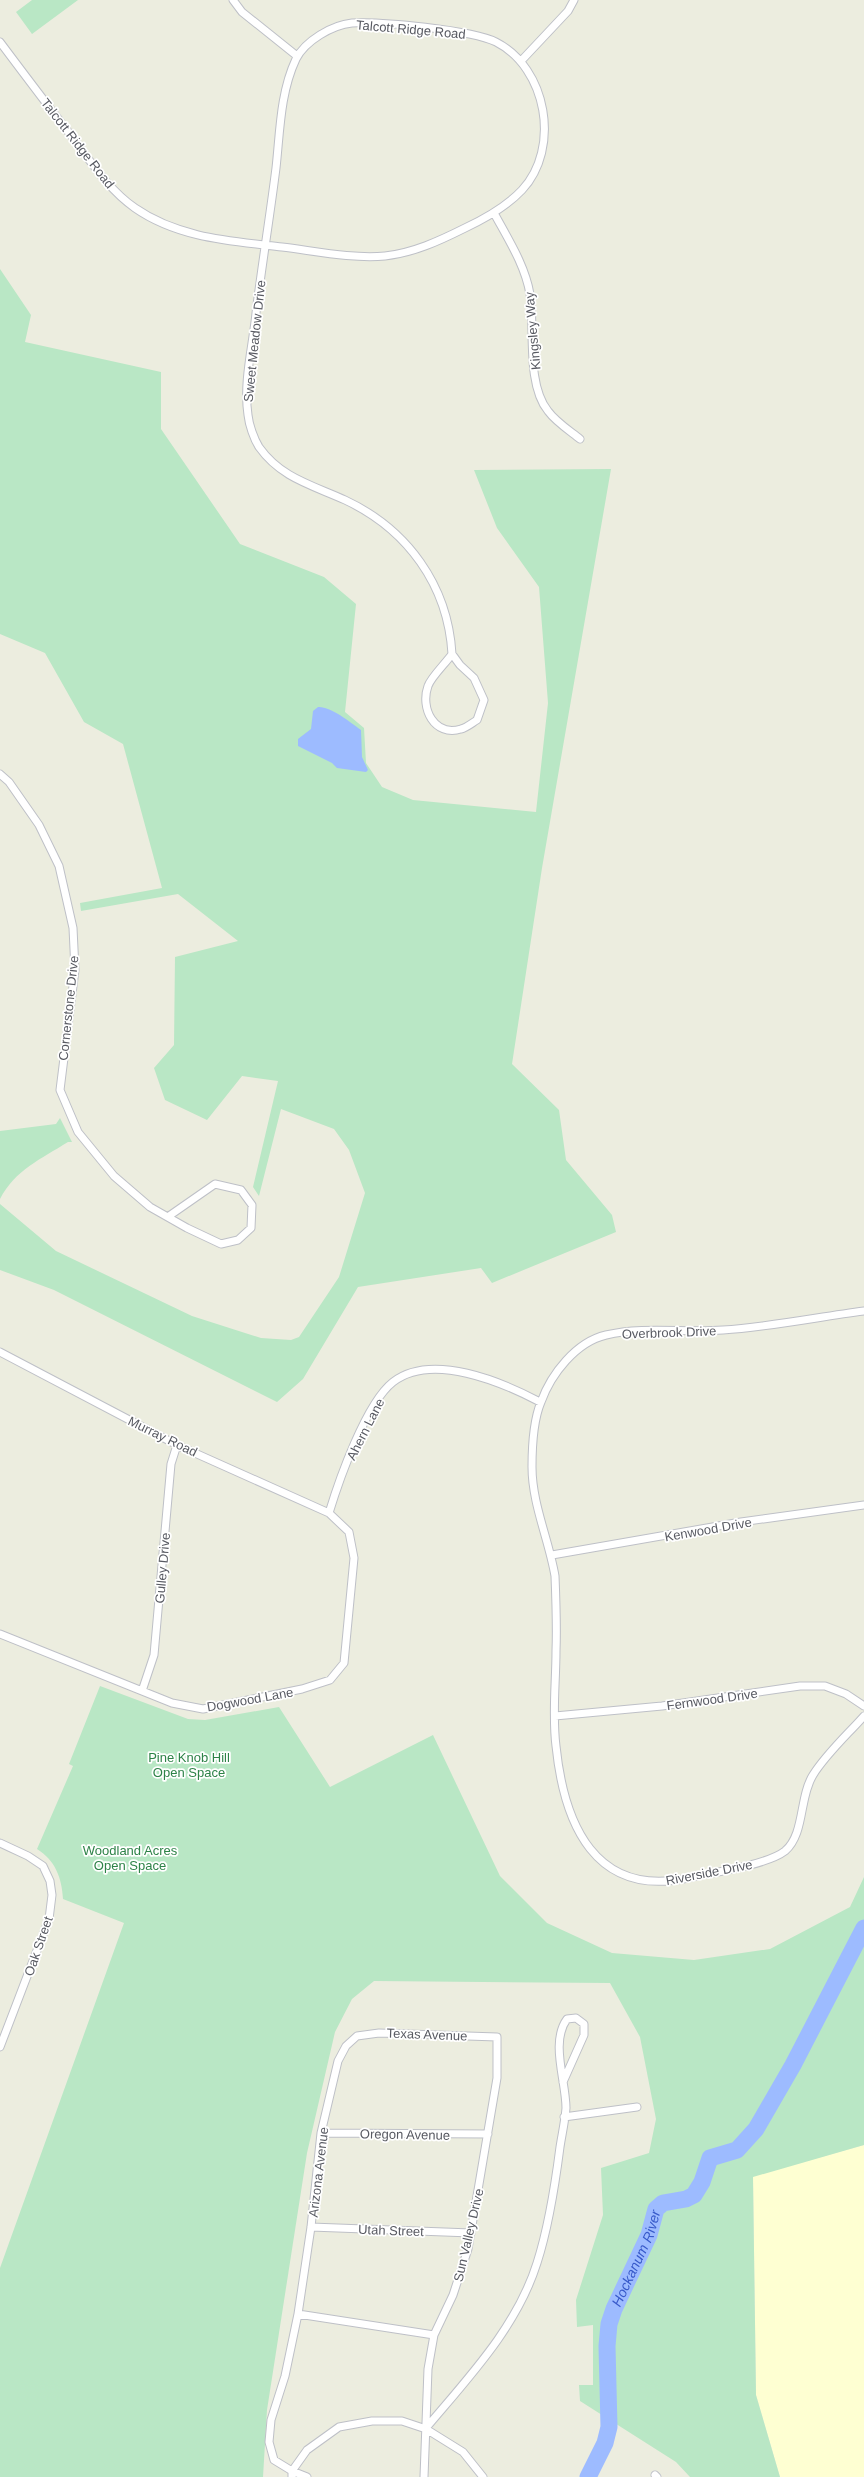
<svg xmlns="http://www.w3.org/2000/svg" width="864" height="2477" font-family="Helvetica,sans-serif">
<rect width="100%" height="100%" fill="#eceddf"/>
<path fill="#feffd2" d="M864,2145V2477H780L756,2395L753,2176Z"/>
<path fill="#b9e7c5" d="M32,0H78L32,34L16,12Z
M0,269L31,315L25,342L161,372V429L240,544L324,577L356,604L345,712L364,728L366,763L382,787L413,800L536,812L548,703L539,587L497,528L474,470L611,469L542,868L512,1064L559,1110L566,1160L612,1215L616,1232L492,1283L481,1268L358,1287L303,1379L277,1402L54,1290L0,1270V1204L56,1251L192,1316L261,1338L291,1340L299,1337L339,1277L365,1193L349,1150L334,1129L281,1109L259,1196L253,1187L278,1081L242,1076L207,1120L165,1100L154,1068L174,1045L175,957L238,941L178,894L81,911L80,903L162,888L123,744L84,722L45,653L0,634Z
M60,1118L72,1142H68C41,1159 15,1170 0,1199V1131L56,1124Z
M100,1686L188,1719L205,1720L279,1707L330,1787L433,1735L500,1876L547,1923L612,1953L694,1960L770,1949L850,1907L864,1877V2145L753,2177L756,2395L780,2477H690L676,2462L580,2401L579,2385H593V2325L577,2327L576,2300L603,2215L601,2168L649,2153L656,2119L640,2037L610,1983L374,1981L352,1999L335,2032L307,2153L267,2410L263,2477H0V2268L124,1923L63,1899C62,1878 55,1860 37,1849L73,1766L69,1764Z"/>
<path fill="#9dbbff" d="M318,707C330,706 350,722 361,730L362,757L368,770L366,772L337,768L332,763L298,746V739L311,729L313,711Z"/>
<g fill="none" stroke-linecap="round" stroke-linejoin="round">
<path stroke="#9dbbff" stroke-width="17" id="s1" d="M588,2477L605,2443L609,2427L607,2346L609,2324L614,2309L649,2235L656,2209L663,2203L686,2199L694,2195L702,2182L710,2158L737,2150L756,2129L793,2065L864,1928"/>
<defs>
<path id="street" d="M233,0L242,12L297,56
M0,42C24,74 48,106 73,138C91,162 109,190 135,208C178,238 231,241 282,247C315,251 352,259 385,256C413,253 439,241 465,228C486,218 506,207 522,190C561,148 547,68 496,42C472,30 379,21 352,23C332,25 305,41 296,59C280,93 280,132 276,168C270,216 262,264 256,313C253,345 243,382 248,415C249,425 254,439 259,447C281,478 312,485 345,500C407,529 448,585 452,654C446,663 431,677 428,686C420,708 434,737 461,729C466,728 472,723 477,720L484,700L474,678L460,665L452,654
M521,61L568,11L574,0
M494,213C508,239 525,265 530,294C535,328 526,384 548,411C556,422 570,431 580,439
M0,774L9,782L39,825L59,866L73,928L75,970L60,1090L78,1132L114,1176L150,1207L187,1228L221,1244L238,1240L251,1228L252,1205L241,1190L215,1184L169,1216
M864,1311C818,1317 770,1327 723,1330C685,1333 644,1326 606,1335C576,1342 551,1374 541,1402C533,1421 532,1446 532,1467C532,1504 549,1540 555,1576C556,1601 557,1626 556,1651C556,1682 552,1715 556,1746C564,1824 595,1898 688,1878C711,1873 767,1865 785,1851C805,1834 799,1797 813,1775C826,1754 847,1735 864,1716
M0,1352L177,1445L329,1513L349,1532L354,1558L344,1663L330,1680L302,1689L203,1709L172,1703L0,1634
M329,1513C339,1480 366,1403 393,1382C432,1352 502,1382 540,1402
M552,1555L741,1522L864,1505
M142,1691L154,1655L171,1464L177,1445
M555,1716L662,1706L800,1686H825L846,1694L864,1706
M0,1843L28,1856L43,1866L50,1881L52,1895L49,1919L0,2047
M564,2117L637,2107
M321,2133L488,2134
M311,2227L471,2233
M298,2314L434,2335
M426,2428C468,2378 517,2327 537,2263C549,2226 555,2186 560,2147C562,2134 565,2121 566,2108C566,2081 550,2042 567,2019L576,2018L584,2024V2035L563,2082
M655,2475L657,2477
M292,2477V2471L307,2450L339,2427L372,2421H402L426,2429L463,2452L483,2477
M307,2477L292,2471L274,2460L269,2442L271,2420L285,2376L298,2314L311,2227L321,2133L338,2061L346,2046L357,2036L379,2033L497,2037V2078L468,2249L453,2295L434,2335L428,2369L424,2477"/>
</defs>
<use href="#street" stroke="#bec0c7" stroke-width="9"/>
<use href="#street" stroke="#fff" stroke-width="7"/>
</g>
<g text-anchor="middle" stroke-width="3.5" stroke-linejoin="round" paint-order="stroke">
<g font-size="13" fill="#585a62" stroke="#fff">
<text transform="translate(411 29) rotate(5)" y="5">Talcott Ridge Road</text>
<text transform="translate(78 143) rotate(52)" y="5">Talcott Ridge Road</text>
<text transform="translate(532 331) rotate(-95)" y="5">Kingsley Way</text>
<text transform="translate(254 341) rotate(-84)" y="5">Sweet Meadow Drive</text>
<text transform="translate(68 1008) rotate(-84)" y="5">Cornerstone Drive</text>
<text transform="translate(669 1332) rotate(-2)" y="5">Overbrook Drive</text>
<text transform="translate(365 1429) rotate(-63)" y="5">Ahern Lane</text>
<text transform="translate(163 1436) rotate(26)" y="5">Murray Road</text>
<text transform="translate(708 1529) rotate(-10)" y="5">Kenwood Drive</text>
<text transform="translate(162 1568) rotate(-85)" y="5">Gulley Drive</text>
<text transform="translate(250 1699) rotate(-10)" y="5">Dogwood Lane</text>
<text transform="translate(712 1699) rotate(-8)" y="5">Fernwood Drive</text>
<text transform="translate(709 1872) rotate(-11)" y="5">Riverside Drive</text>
<text transform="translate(38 1946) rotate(-71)" y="5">Oak Street</text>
<text transform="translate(427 2034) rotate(2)" y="5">Texas Avenue</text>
<text transform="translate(405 2134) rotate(1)" y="5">Oregon Avenue</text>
<text transform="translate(318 2172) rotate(-83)" y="5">Arizona Avenue</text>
<text transform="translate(391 2230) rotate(2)" y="5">Utah Street</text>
<text transform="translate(468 2235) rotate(-77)" y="5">Sun Valley Drive</text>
</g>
<g font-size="13" fill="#2e8348" stroke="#fff">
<text x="189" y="1762">Pine Knob Hill<tspan x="189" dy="15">Open Space</tspan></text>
<text x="130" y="1855">Woodland Acres<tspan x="130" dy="15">Open Space</tspan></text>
</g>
<g font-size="14" font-style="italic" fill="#385aca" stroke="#fff">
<text dy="5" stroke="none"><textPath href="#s1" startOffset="229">Hockanum River</textPath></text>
</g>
</g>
</svg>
